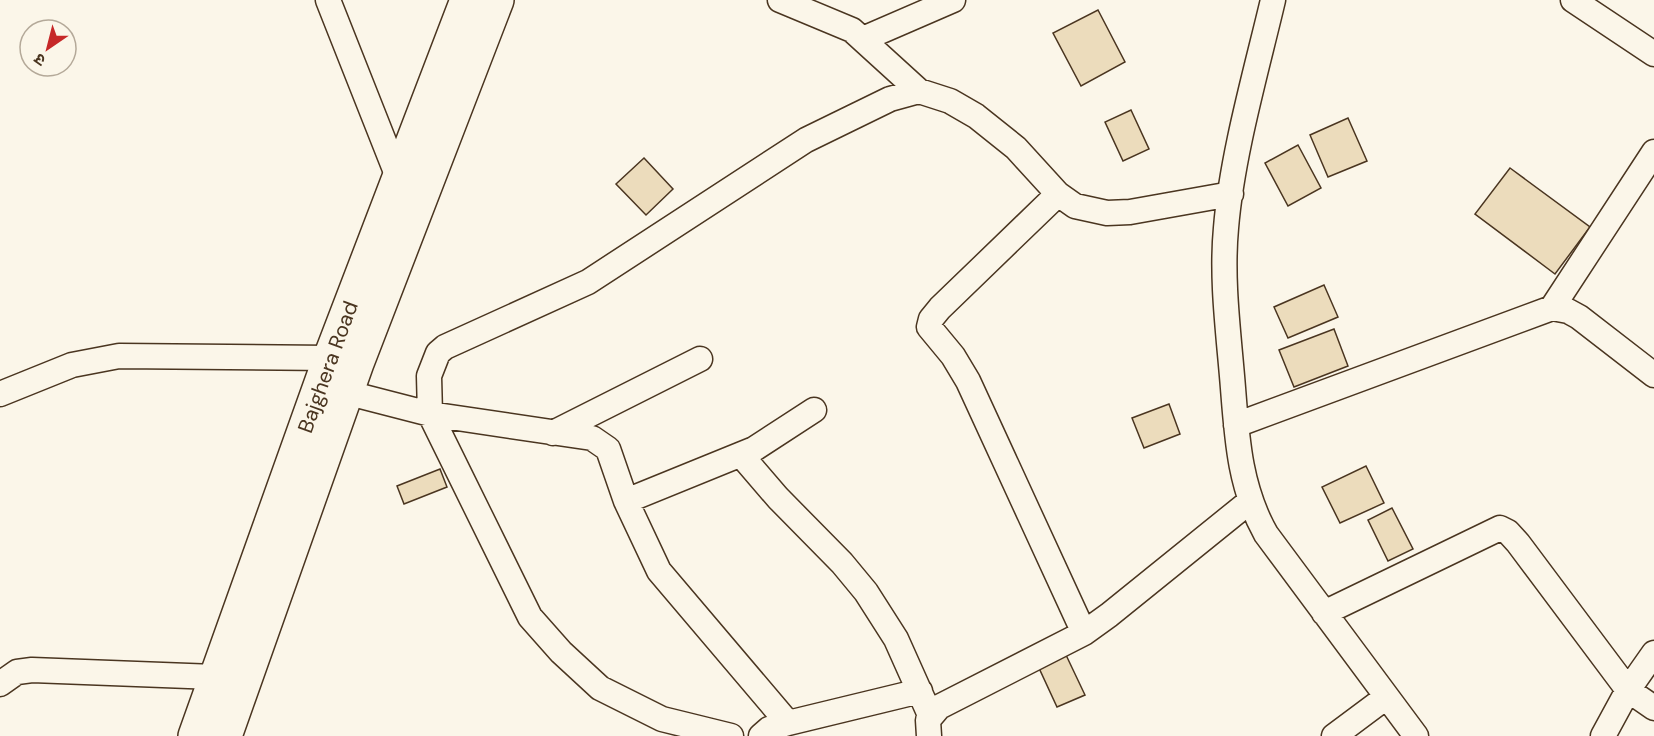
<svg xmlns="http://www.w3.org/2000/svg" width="1654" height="736" font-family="'DM Sans','Noto Sans Devanagari',sans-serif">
<rect width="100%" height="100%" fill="#fbf6e9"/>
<path fill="#ecdcbc" stroke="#4a3520" stroke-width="1.5" d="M1098,10L1125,62L1081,86L1053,33Z
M1131,110L1149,149L1123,161L1105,122Z
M1348,118L1367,161L1328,177L1310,135Z
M1298,145L1321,188L1288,206L1265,163Z
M644,158L673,189L646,215L616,184Z
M1510,168L1590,227L1555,274L1475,214Z
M1324,285L1338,317L1288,338L1274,307Z
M1334,329L1348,366L1294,387L1279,350Z
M1169,404L1180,434L1144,448L1132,418Z
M1366,466L1384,503L1340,523L1322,487Z
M440,469L447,487L404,504L397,486Z
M1392,508L1413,549L1388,561L1368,520Z
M1066,655L1085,695L1057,707L1039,668Z"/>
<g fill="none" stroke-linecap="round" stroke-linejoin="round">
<defs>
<path id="street" d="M328,0L398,177
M780,0L852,30L919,91
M1273,0C1256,72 1232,155 1226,228C1221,281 1229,336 1233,388C1237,440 1240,488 1266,534L1416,736
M1573,0L1654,54
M863,39L953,0
M1058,194L940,308L931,319L929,327L953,356L968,381L1084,633
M1552,308L1654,152
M333,389L430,414L592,438L608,449L626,501L659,571L788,723
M0,394L72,365L119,356L330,358L345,361
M1236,425L1552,308L1568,311L1579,317L1654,375
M553,433L700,359
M741,455L778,498L842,563L866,592L896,639L930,715
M626,501L754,449L814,410
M1324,613L1500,528L1508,532L1518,543L1628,690L1654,708
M0,684L17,672L32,670L215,677
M731,736L662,719L600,688L561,652L530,617L430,414L429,376L438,353L445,347L588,282L806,140L890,99L919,91L950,101L976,116L1016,148L1058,194L1075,206L1107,213L1130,212L1231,194
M761,736L769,729L788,723L920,691
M929,736L928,720L939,707L1084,633L1109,615L1249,502
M1334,736L1385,698
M1603,736L1628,690L1654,653"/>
<path id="secondary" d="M195,736L330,358L467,0
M225,736L357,363L497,0"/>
</defs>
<use href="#street" stroke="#4a3520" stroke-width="27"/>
<use href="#secondary" stroke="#4a3520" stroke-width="36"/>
<use href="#street" stroke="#fbf6e9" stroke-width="24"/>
<use href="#secondary" stroke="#fbf6e9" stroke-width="33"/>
</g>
<g text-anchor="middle" stroke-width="4.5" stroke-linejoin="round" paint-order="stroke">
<g font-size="21" fill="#4a3520" stroke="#fbf6e9">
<text transform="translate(328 367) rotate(-70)" y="7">Bajghera Road</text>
</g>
</g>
<g transform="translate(48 48) rotate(215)"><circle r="28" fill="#fbf6e9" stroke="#b4a999" stroke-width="1.5"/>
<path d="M0-4.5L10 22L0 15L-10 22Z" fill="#c62828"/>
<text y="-9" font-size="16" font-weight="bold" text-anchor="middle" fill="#4a3520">उ</text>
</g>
</svg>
